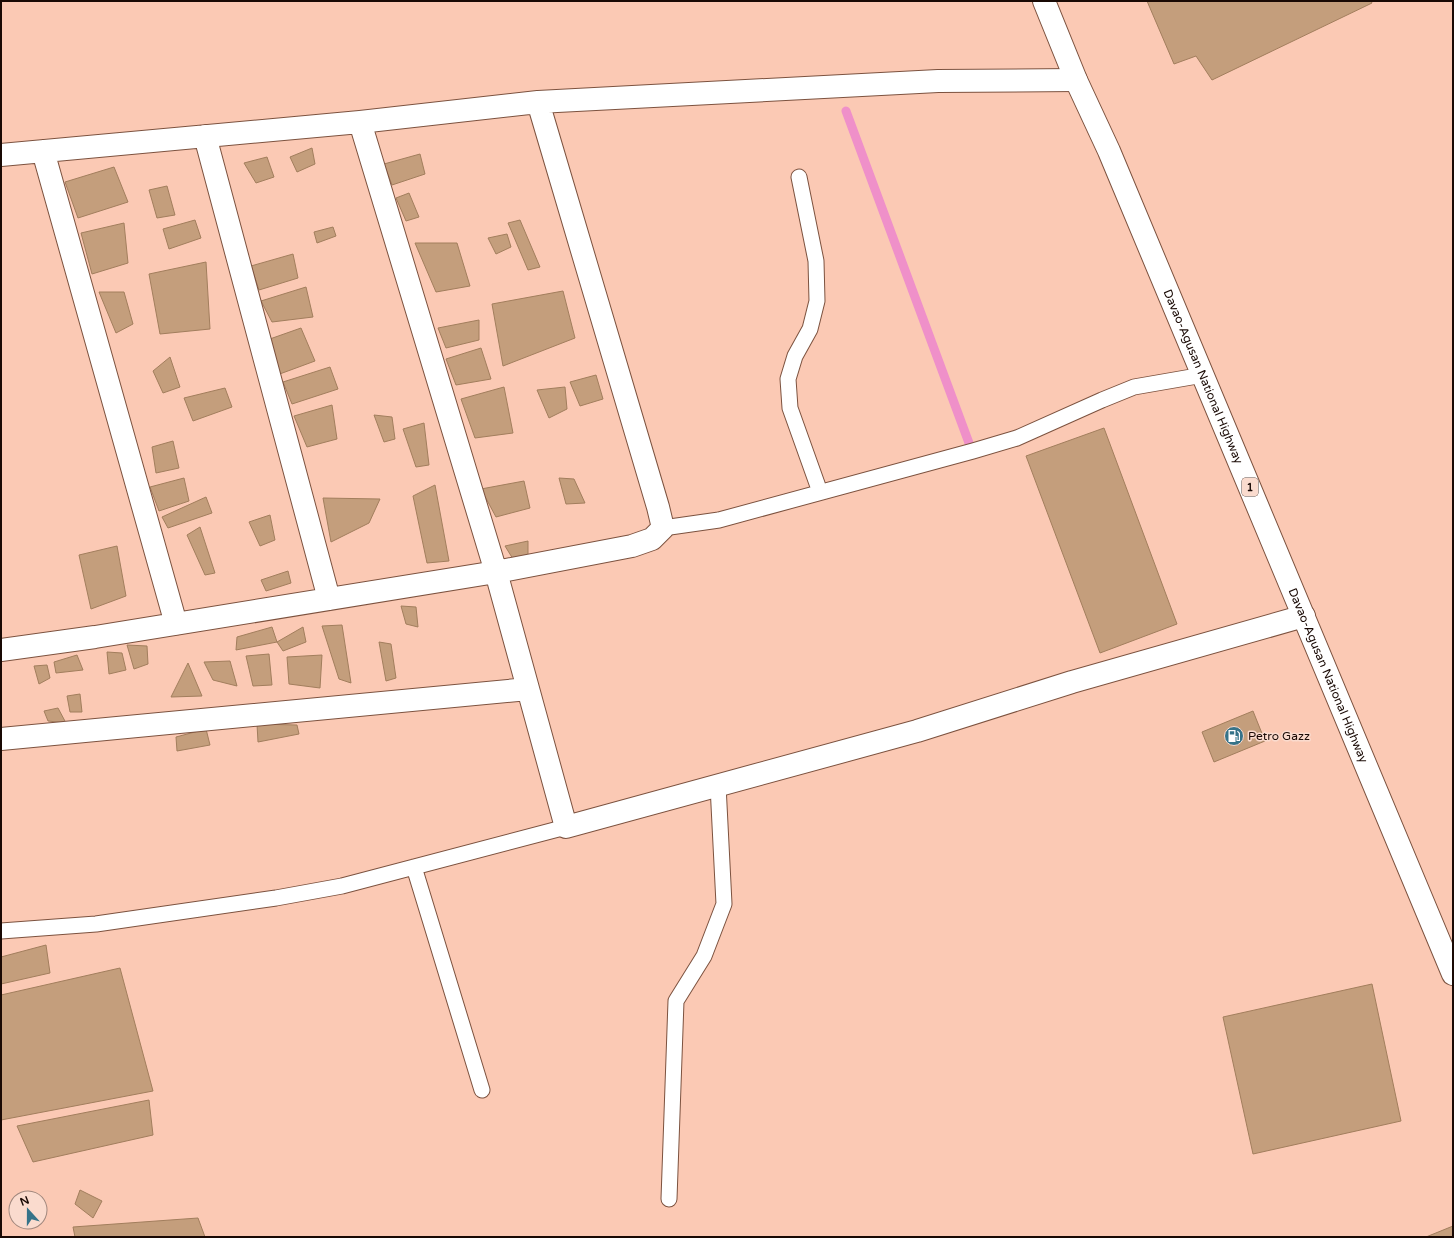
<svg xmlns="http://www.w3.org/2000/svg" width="1454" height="1238" font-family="'Varela Round',sans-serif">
<rect width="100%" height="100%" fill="#fbc9b4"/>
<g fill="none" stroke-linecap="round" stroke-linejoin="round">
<path stroke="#ef90c9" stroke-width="9" d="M846,111L969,443"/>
</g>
<path fill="#c49e7c" stroke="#a27e5d" d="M1147,1H1371L1372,3L1212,80L1196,56L1174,64Z
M312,148L315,164L297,172L290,157Z
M420,154L425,174L392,185L384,164Z
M267,157L274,177L256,183L244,163Z
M114,167L128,202L78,218L65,182Z
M167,186L175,215L157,218L149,190Z
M409,193L419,217L406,221L396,198Z
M195,220L201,238L169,249L163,229Z
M520,220L540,267L528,270L508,223Z
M124,223L128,263L92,274L81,233Z
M333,227L336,236L317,243L314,232Z
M507,234L511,247L496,254L488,238Z
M415,243H457L470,286L436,292Z
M293,254L298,278L259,290L251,266Z
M206,262L210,329L160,334L149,274Z
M306,287L313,317L272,322L261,301Z
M563,291L575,338L503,366L492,304Z
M99,292H124L133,324L116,333Z
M479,320V340L446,348L438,328Z
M301,328L315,361L277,375L267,340Z
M481,348L491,379L456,385L446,359Z
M170,357L180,387L163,393L153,371Z
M330,367L338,389L292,404L283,382Z
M596,375L603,399L580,406L570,382Z
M504,387L513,433L475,438L461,399Z
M565,387L567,409L549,418L537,390Z
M225,388L232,407L193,421L184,398Z
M332,405L337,439L307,447L294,416Z
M374,415L392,417L395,439L384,442Z
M424,423L429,465L416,467L403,429Z
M1104,428L1177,624L1100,653L1026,456Z
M173,441L179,468L156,473L152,447Z
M184,478L189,501L159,511L150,487Z
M559,478L574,479L585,503L566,504Z
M524,481L530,508L496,517L481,489Z
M435,485L449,561L427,563L413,496Z
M206,497L212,513L168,528L162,517Z
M323,498L380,499L369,523L331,542Z
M270,515L275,540L260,546L249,522Z
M200,527L215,573L205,575L187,535Z
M528,541V555L513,559L505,546Z
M117,546L126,596L91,609L79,555Z
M288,571L291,583L266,591L261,580Z
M401,606L416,607L418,627L406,624Z
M342,625L351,683L339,679L322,626Z
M272,627L277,642L236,650L237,637Z
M303,627L306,642L283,651L277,642Z
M379,642L391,644L396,678L386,681Z
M127,645L147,646L148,664L134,669Z
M107,652L122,653L126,670L109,674Z
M269,654L272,685L253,686L246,656Z
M77,655L83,670L56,673L54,662Z
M322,655L320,688L289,684L287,657Z
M230,661L237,686L213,680L204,662Z
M188,663L202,696L171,697Z
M47,665L50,678L39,684L34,666Z
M80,694L82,712H70L67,696Z
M58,708L66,723L48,721L44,711Z
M1253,711L1265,741L1214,762L1202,732Z
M257,724L297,725L299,734L258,742Z
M206,729L210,745L177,751L176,737Z
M46,945L50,973L1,984V957Z
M120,968L153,1091L1,1120V995Z
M1372,984L1401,1121L1253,1154L1223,1017Z
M149,1100L153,1135L33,1162L17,1126Z
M80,1190L102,1201L93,1218L75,1204Z
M198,1218L205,1237H75L73,1227Z
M1453,1226V1237H1426Z"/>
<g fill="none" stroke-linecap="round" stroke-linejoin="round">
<defs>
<path id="lane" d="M799,177L816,261L817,301L810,329L795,356L788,379L790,408L820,492
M663,528L719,520L973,451L1017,438L1102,400L1134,387L1203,375
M414,867L482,1090
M1,931L96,924L276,898L342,886L566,827
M669,1199L676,1001L704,956L724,904L718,785"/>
<path id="street" d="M360,122L496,572L566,827L917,731L1072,682L1304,616
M205,136L329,599
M43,151L176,624
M1,155L360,122L538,102L938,81L1076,80
M1,650L95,637L496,572L632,546L652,539L663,528L658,507L538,102
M1,739L528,689"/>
<g id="highway">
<path id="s1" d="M1044,1L1076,80L1109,151L1453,974"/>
</g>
</defs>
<use href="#lane" stroke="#7c523f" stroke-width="17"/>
<use href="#street" stroke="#7c523f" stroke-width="24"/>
<use href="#highway" stroke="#7c523f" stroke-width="24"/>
<use href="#lane" stroke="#fff" stroke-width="15"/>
<use href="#street" stroke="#fff" stroke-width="22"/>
<use href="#highway" stroke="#fff" stroke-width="22"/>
</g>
<defs>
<symbol id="fuel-disc" viewBox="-11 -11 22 22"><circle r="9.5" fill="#357389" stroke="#fadbce"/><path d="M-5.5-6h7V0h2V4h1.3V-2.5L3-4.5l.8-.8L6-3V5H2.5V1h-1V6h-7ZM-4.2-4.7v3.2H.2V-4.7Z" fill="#fff"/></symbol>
</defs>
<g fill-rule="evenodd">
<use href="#fuel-disc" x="1223" y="725" width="22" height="22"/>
</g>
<g text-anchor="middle" stroke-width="3" stroke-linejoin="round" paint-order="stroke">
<rect fill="#fadbce" stroke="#5c4841" stroke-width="1" x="1242" y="478" width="16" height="18" rx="3"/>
<g font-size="11" font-weight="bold" fill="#190904">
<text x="1250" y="491">1</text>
</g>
<g font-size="12" fill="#190904" stroke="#fadbce">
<text dy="4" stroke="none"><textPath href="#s1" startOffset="408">Davao-Agusan National Highway</textPath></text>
<text dy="4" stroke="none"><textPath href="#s1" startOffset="732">Davao-Agusan National Highway</textPath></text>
</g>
<g font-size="12" fill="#190904" stroke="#fadbce" text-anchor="start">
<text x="1248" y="740">Petro Gazz</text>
</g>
</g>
<rect width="1454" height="1238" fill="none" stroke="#190904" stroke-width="4"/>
<g transform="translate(28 1210) rotate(339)"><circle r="19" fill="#fadbce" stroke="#a0877d"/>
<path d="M0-3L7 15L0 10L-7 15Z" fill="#357389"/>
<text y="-6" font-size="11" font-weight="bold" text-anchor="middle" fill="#190904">N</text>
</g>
</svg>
